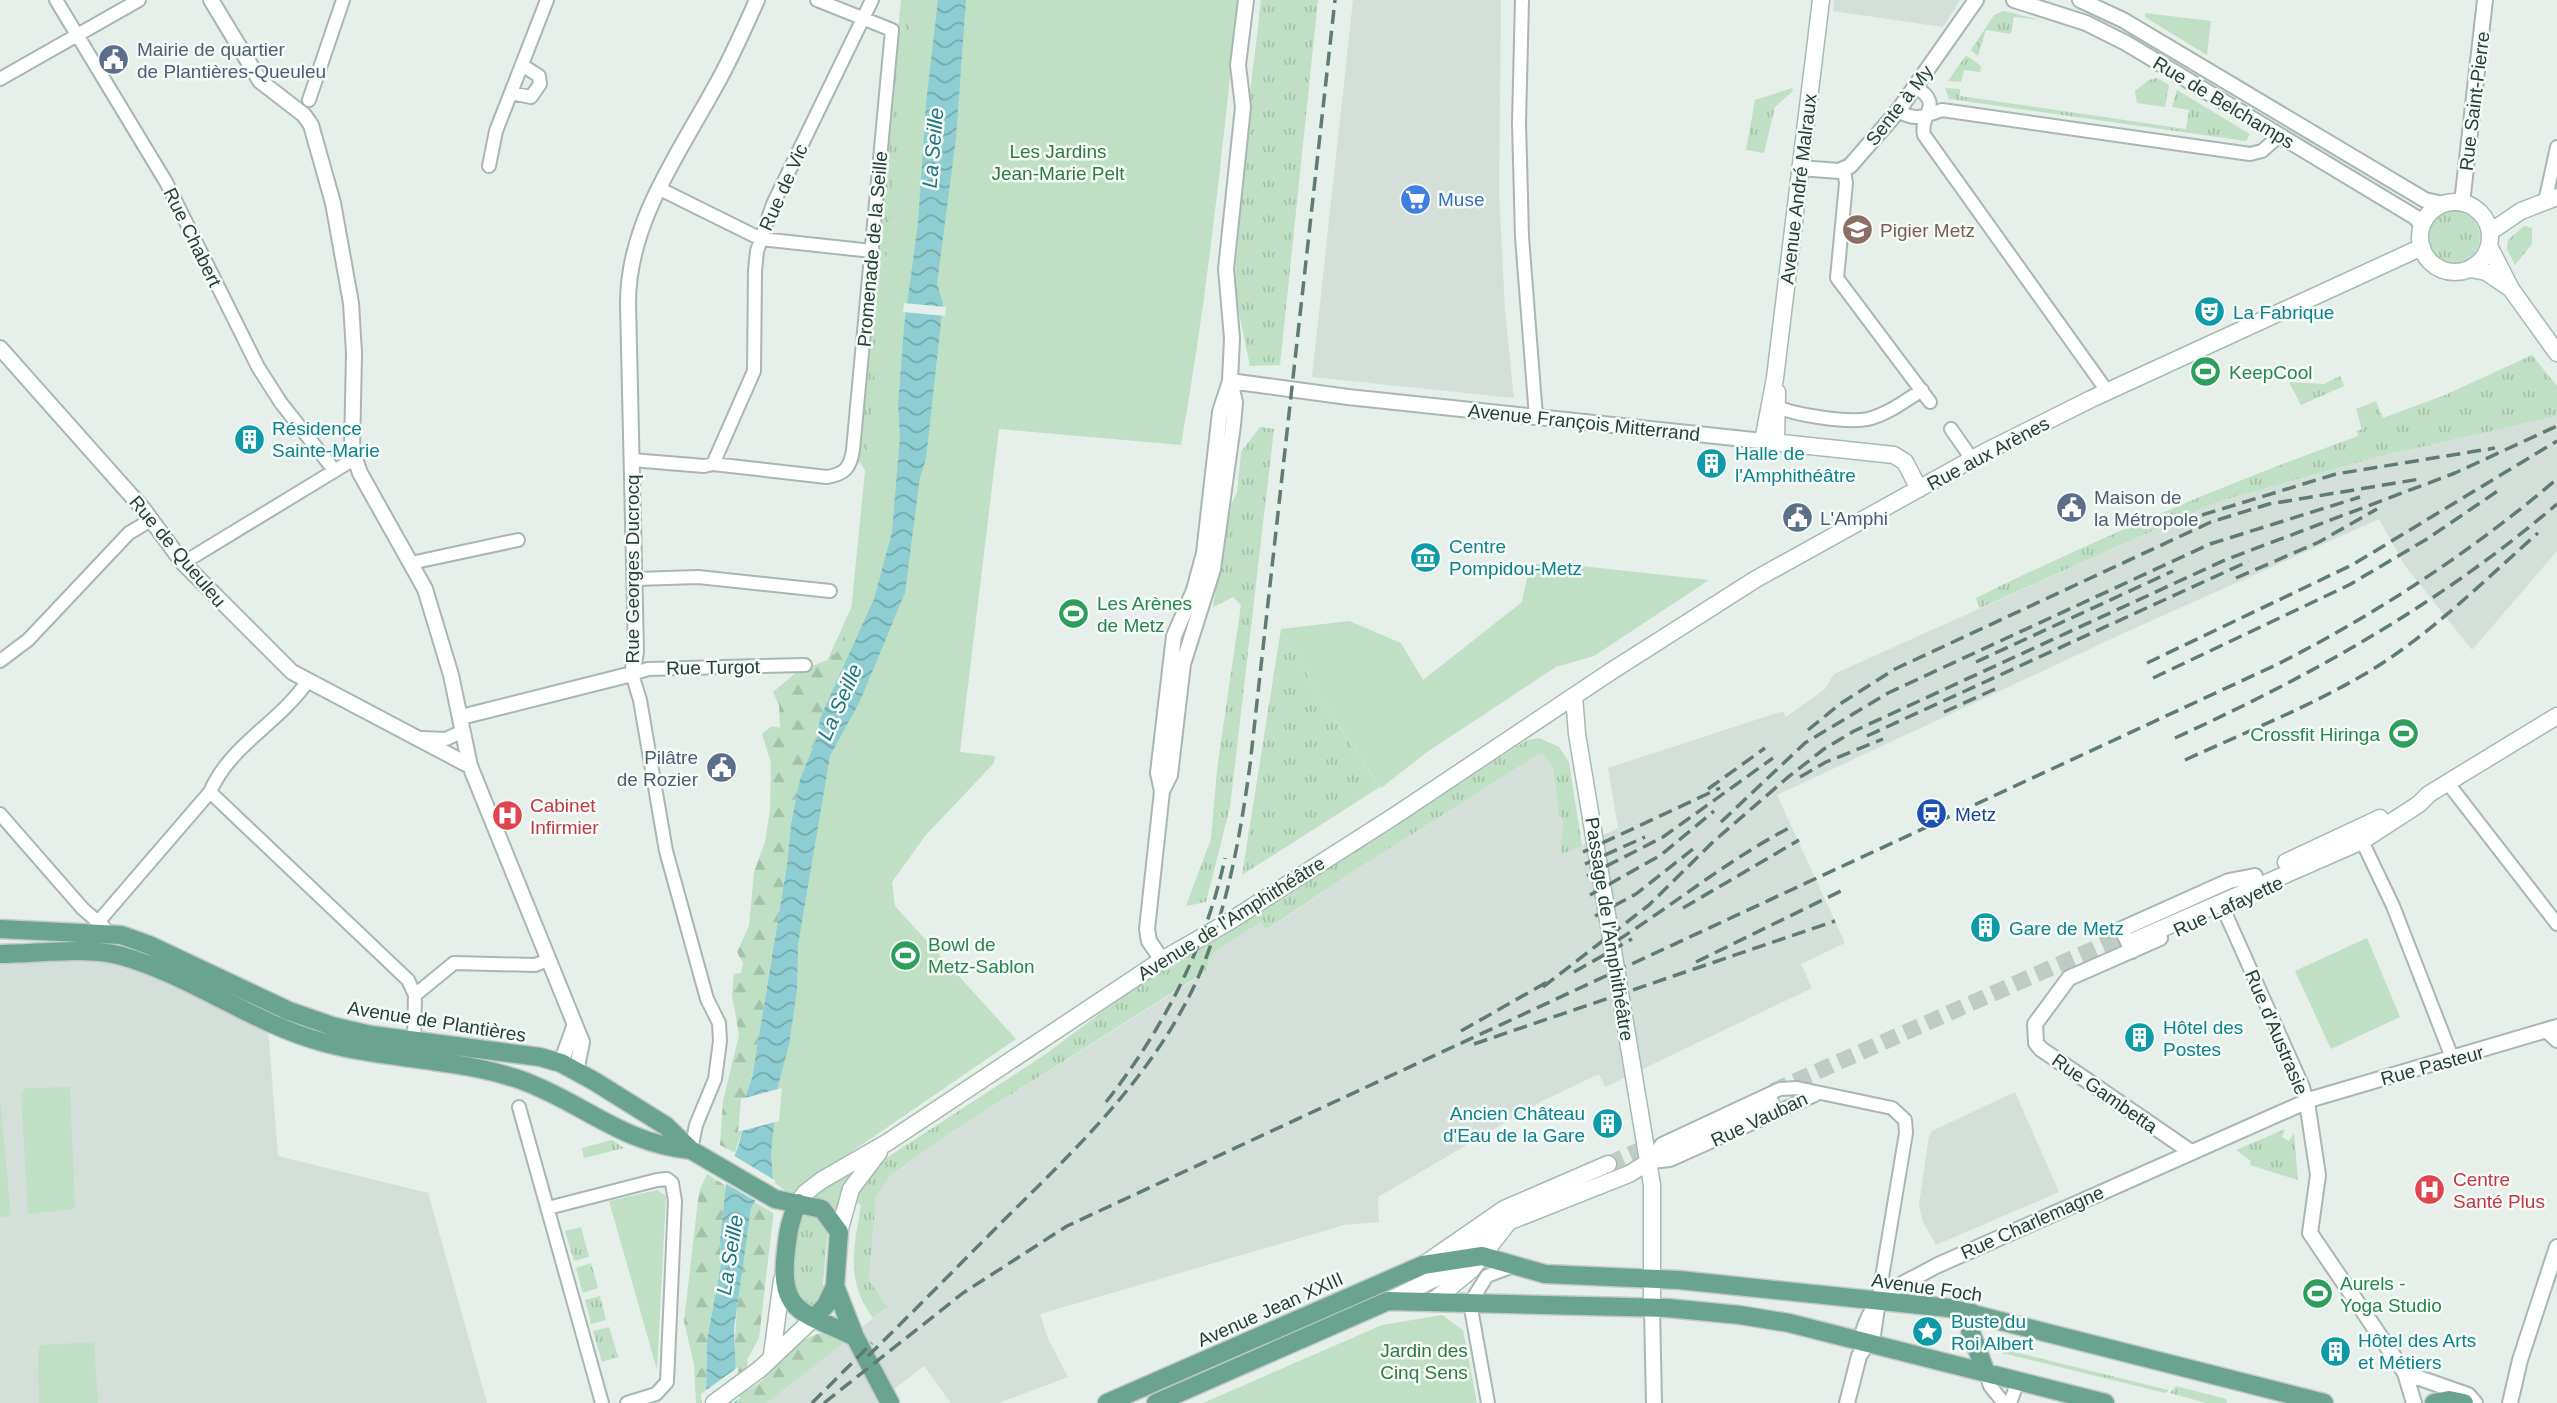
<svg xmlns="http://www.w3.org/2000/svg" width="2557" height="1403" font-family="Helvetica,sans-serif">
<defs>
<pattern id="grass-tufts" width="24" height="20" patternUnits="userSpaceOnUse" patternTransform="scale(1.75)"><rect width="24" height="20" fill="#bfe0c5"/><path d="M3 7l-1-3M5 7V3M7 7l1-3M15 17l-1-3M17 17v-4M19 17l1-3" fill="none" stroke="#a4c1aa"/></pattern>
<pattern id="forest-firs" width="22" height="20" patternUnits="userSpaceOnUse" patternTransform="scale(1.75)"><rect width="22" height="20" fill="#bfe0c5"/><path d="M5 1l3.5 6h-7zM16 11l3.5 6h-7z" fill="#a4c1aa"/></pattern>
<pattern id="water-waves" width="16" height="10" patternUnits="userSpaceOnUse" patternTransform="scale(1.75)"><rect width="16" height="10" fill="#8eced3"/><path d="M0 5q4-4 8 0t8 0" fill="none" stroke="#74a9ac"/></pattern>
</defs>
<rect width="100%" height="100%" fill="#e6efea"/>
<path fill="#d4dfd9" d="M1353,0H1501L1499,193L1505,310L1514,398L1312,377Z
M1834,0H1960L1943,27L1833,11Z
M2557,416V551L2472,650L2406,567L2379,519L2126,632L1777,795L1845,943L1801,964L1812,988L1605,1087L1599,1074L1542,1101L1378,1197L1379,1222L1344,1225L1040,1314L1048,1339L1068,1377L999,1403H951L924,1366L876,1403H767L887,1307L869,1279L876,1197L891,1175L948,1134L1205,973L1213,953L1261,922L1267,930L1357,869L1539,754H1543L1553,767L1559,815L1563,820L1562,855L1618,828L1608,768L1783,711L1786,717L1825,689L1834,674L2217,502L2369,459Z
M0,960H109L142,969L268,1029L278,1156L428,1193L487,1403H0Z
M2015,1092L2059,1192L1936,1245L1923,1222L1919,1205L1929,1136L1932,1131Z"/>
<path fill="url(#grass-tufts)" d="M901,0H947L849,682L828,659L855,599L867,474L860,462L855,468Z
M1261,0H1318L1280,365L1250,366L1234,289L1249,102Z
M2003,11L2041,20L2014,17L2011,34L1986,30L1978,56L1971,50L1994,15Z
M1966,55L1981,66L1980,72L1964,70L1961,82L1948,81Z
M2157,78L2169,85L2165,107L2137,103L2135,91L2149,80Z
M1792,88L1793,91L1775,107L1764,153L1746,150L1755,100Z
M1945,88L1960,89V96L2186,129L2189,110L2172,107L2177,90L2250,134L2246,141L1949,99Z
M2428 237a26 26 0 1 1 52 0a26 26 0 1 1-52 0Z
M2524,226L2532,228V244L2515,265L2507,249L2508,240Z
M2532,355L2557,386V416L2369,459L2217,502L1980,608L1976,598C2100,537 2228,483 2358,436L2357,431L2362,429L2356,409L2376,401L2383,418L2445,395Z
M2340,376L2344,386L2301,405L2289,382L2324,384Z
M1260,427L1274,429L1230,807L1206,902L1186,906L1211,839L1217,769L1241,605L1233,597L1213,607L1228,510L1237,493L1241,452Z
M1281,629L1324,704L1380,787L1242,875Z
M1539,738L1559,747L1569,762L1582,846L1561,855L1563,820L1559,815L1553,767L1543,754H1539L1357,869L1266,930L1261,922L1213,953L1205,972L948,1134L891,1175L876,1197L869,1279L887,1307L873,1318C845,1281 854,1248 861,1205L853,1200L868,1170L1046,1054L1152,974L1285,898L1363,844L1527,740Z
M2285,1129L2282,1137L2289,1141L2294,1133L2298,1180L2250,1165L2251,1161L2236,1150Z
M612,1140L624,1148L584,1158L582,1148Z
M859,1165L844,1189L839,1212L824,1202L811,1199V1195Z
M815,1213L826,1225L828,1232L822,1292L812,1307L797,1296C793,1279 793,1225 805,1214Z
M581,1227L589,1257L574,1261L565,1231Z
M591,1263L598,1288L583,1293L576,1268Z
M600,1296L606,1320L591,1324L585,1300Z
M609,1327L618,1357L602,1362L593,1331Z
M2007,1350L2168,1390L2165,1393L2002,1353Z
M2176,1386L2226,1399L2227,1403H2206L2170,1393Z"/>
<path fill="url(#forest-firs)" d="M875,599L820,718L817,737L800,779L791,823L787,865L752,1078L743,1104V1126L735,1153L720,1145L723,1101L739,1035L732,995L734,974L741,973L743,963L737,952L749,926L754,872L765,842L770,809L771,763L762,734L772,726L780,728L779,705L773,692L805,665L812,666L832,658L846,640L849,625Z
M707,1174L726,1186L720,1240L721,1264L707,1340L706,1403H696L694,1365L684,1321L699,1192Z
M755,1202L773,1213V1218L759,1338L747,1360L748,1390C776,1377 796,1330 830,1333L843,1343L767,1403H737C730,1337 740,1273 751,1208Z"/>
<path fill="#bfe0c5" d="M912,0H1238C1223,148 1207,298 1181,445L999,429L960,752L995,756L994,763L925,836L892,882L895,906L1016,1039L790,1194L754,1168L812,777L838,742Z
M2145,13L2211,21L2207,55L2145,17Z
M1530,564H1563L1709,580L1594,656L1556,667L1427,752L1381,788L1324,704L1281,629L1349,621L1401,643L1423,680L1522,602Z
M2367,938L2400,1017L2331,1049L2295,971Z
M70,1087L75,1209L28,1214L21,1095L26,1088Z
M0,1099L11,1216L0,1217Z
M657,1190L666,1196L657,1370L609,1201Z
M1442,1315L1463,1330L1477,1403H1203L1382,1325Z
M94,1342L98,1403H39L38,1352L41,1345Z"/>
<path fill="url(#water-waves)" d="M938,0H966L956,138L937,284L943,304L926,459L920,477L905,593L860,701L830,756L798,945L797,990L789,1045L778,1086L771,1153L773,1183L761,1193L751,1208L748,1229L734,1329L737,1403H706L707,1340L721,1264L720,1240L727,1176L739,1144L743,1126V1104L752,1078L787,865L791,823L800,779L817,737L820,718L874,599L892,532L900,436L898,405L904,327L918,223L926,103Z"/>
<path fill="#e6efea" d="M904,303L946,307L945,316L903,312Z
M782,1088L779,1121L738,1132L741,1099Z
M731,1154L776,1181L759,1203L723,1182Z
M738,1367L740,1398L733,1403H702L701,1394Z"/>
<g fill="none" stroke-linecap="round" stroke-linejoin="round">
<path stroke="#bfccc6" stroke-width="16" stroke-dasharray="16 8" stroke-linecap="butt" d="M1773,1091L2132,932
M1608,1164L1656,1143"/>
<defs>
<path id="minor" d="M56,0L166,182L258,367L281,403L334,470
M1522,0L1519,122L1522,237L1536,417
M0,79L139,0
M1915,87C1945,104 1919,114 1924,135L2107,391
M511,93L531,97L540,84L539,76L522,65
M309,100L343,0
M1898,111C1915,121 1923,117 1942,110L2250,154L2262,151L2279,136
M489,166L496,131L547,0
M1844,170L1846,183L1837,278L1930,402
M660,189L761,239L872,251
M2545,202L2557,147
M1772,403C1785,415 1850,423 1868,419C1888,414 1905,401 1922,390
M1951,429L1972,459
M632,460L704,466L713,464L827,477C845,474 850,468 853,450L892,30L817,0
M713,464L754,371L755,271L757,251L773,204L872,0
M183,563L354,459
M411,563L518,540
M635,579L698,577L830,591
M0,661L28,640L129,533L151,520
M422,738L446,739L463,731
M2447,782L2557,924
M210,792L408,980L415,995L414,1041
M0,814L83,909L104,927
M2362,841L2393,906L2453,1060
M2223,908L2303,1087L2307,1102
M99,921L210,792C230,745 279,723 307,682
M415,995L454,963L535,965L548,960
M2547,1032L2557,1041
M519,1107L602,1403
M691,1150L696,1125L715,1079L720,1041L719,1023L707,999L666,851L640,700L632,674L648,669L805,665
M1652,1157L1662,1144L1780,1089L1797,1088L1892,1108L1905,1120L1906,1133L1878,1301
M1651,1162L1670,1160L1815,1095
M548,1208L657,1180L667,1179L672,1183L675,1201L667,1382L656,1394L627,1403
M1986,1373L1990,1386L2004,1403
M1488,1403L1470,1303L1487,1276L1511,1267
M2010,1403L2018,1381"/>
<path id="tertiary" d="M211,0L260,81L304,115L311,125L333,203L351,303L354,353L352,450L360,473L425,589L451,675L470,766L582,1042L576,1072
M2014,0L2086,23L2126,43L2415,217L2422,225
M2080,0L2123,20L2425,200L2443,204
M1800,168L1839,171L1850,166L1898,111L1976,0
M2462,203L2485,0
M0,348L144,510L183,563L292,672L470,766
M1230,381L1348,397L1763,441
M461,717L632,674L636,652L628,303C628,223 678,155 715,87C731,59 744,29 757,0
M1162,791L1158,773L1174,636L1194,590L1204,553L1220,412L1230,381
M2160,938L2069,978L2035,1024L2036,1043L2041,1049L2191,1152
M2132,951L2122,929L2229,881L2255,876
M1162,960L1149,941L1147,929L1162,791L1170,775L1183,664L1213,569L1233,425L1235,402L1230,381L1232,338L1226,269L1243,107L1238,65L1246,0
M561,1063L574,1027
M2307,1102L2318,1175L2310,1233L2405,1373L2414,1403
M1652,1308L1654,1403
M1865,1343L1862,1336C1873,1292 1899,1287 1936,1266L2312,1099L2557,1027
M2405,1373L2468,1395L2475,1403
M1847,1403L1859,1356L1873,1335L1878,1301
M2510,1403L2520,1360L2557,1247"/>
<path id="secondary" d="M1821,0L1775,378L1763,441L1894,455L1905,462L1919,489
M2420 237a35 35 0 1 1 70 0a35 35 0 1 1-70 0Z
M2490,232L2521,211L2557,197
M2489,246L2511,289L2557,353
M2470,269L2486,272L2511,289
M1776,442L1777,392
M1574,696L1577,734L1652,1185V1308
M2286,862L2380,818
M2136,940L2362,841L2419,804L2429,794L2557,716
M798,1203L805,1193L822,1180L888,1142L1162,960L1230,921L1396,815L1610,672L1756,579L1985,452L2091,399L2422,247
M839,1232L851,1189L879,1152
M1451,1261L1493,1228L1629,1174L1677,1145L1771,1103
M1423,1265L1504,1209L1608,1164
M1388,1301L1467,1263
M1432,1302L1471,1270L1507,1224
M772,1355L782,1280
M714,1403L760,1369L815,1317"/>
<path id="primary" d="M0,929L121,935L149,945L289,1011L332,1026L371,1035L540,1057L561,1063L594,1081L666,1126L691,1150L775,1199L822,1209L839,1232L835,1286L826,1305L815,1317
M0,954C38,954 85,946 122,956C192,976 252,1023 322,1042C387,1060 457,1058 521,1080C584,1103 621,1143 691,1150
M798,1203C790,1219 788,1233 786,1251C778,1315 805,1312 855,1337
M835,1286L855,1337L890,1403
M1972,1313L1970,1330L1986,1373
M1107,1403L1423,1265L1482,1256L1545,1274L1679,1280L1949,1308L2324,1403
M1156,1403L1388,1301L1668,1308L1740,1315L1789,1323L2105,1403
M2434,1403L2449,1400L2464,1403"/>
</defs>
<use href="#minor" stroke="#a8b7b1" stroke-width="16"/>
<use href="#tertiary" stroke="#a8b7b1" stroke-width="18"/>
<use href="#secondary" stroke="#a4bbb1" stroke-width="19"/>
<use href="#primary" stroke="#c2cac7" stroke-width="21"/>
<use href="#minor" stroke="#fff" stroke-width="12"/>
<use href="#tertiary" stroke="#fff" stroke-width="14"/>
<use href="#secondary" stroke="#fff" stroke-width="16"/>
<use href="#primary" stroke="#6aa491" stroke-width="18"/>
<path stroke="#5f7c72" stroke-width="3.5" stroke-dasharray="14 7" stroke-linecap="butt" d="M2202,515L2336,474L2495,448
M2236,578L2319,542L2377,509
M1976,662L2173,571
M2147,663L2352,565L2557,441
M2153,678L2349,585L2427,539L2502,488
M1944,712L1995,689
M1808,730L1840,704L1895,669L2211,522L2269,504L2420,479
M1867,736L2249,561
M2175,738C2313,675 2441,603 2557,504
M2185,760C2250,730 2317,704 2378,666C2436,629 2487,578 2538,533
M1800,777L1826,762L1883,739
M1708,789L1765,748
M1721,822L1805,743L1888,693L2210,544L2360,497
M1583,852L1720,788
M1585,864L1645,837
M1587,876L1663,837L1773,758
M1590,895L1661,855L1714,811
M1683,908L1799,840
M1595,916L1636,894L1693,849
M1618,940C1676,903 1729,859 1791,827
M1696,962L1843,890
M1574,972L1632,939
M1543,987L1649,905L1714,841L1787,778L1824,749L1854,731L2225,560L2455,473L2557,426
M1461,1031L1549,981
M1474,1044L1835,921
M1106,1102C1162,1031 1206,947 1225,858
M868,1356C916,1309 963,1261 1010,1214C1082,1143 1154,1074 1197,980C1227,911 1240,838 1250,765L1335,0
M812,1403L872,1343
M824,1403L963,1293L1067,1226L2278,664C2378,613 2471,552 2557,479"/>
</g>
<defs>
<symbol id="civic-disc" viewBox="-11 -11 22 22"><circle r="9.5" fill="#5c6f8a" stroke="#f7fbf8"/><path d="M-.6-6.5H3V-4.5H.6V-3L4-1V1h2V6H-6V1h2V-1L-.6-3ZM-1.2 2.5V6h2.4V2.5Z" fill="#fff"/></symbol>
<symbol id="supermarket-disc" viewBox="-11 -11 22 22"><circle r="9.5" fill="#3f7fe0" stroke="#f7fbf8"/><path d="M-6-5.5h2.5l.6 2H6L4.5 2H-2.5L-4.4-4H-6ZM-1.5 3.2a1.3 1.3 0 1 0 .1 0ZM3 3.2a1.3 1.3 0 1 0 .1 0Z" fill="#fff"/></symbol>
<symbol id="university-disc" viewBox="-11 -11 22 22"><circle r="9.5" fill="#8d6e63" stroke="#f7fbf8"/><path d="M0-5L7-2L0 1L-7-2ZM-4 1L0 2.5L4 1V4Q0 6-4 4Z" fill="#fff"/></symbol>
<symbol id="theatre-disc" viewBox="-11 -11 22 22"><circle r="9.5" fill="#0f9aa8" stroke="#f7fbf8"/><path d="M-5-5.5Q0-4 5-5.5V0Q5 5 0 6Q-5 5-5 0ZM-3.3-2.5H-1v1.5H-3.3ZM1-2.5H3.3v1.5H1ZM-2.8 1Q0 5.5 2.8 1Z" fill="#fff"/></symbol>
<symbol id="stadium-disc" viewBox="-11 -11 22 22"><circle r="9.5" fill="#2e9e5b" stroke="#f7fbf8"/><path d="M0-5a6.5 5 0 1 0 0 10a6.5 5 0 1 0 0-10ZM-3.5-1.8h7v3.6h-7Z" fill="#fff"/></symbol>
<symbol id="building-disc" viewBox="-11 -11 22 22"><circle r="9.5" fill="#0f9aa8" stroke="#f7fbf8"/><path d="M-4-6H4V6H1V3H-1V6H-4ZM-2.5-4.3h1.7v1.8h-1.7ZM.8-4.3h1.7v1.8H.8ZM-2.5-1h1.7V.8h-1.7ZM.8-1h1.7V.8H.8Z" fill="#fff"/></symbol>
<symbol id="museum-disc" viewBox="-11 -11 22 22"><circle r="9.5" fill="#0f9aa8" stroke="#f7fbf8"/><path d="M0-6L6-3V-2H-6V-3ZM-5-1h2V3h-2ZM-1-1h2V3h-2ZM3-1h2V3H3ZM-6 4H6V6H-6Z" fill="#fff"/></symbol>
<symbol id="station-disc" viewBox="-11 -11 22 22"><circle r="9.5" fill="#1a4fb4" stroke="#f7fbf8"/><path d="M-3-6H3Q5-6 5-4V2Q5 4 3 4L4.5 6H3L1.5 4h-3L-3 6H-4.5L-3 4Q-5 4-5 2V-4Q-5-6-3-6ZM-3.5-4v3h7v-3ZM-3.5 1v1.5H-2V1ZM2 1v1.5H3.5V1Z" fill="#fff"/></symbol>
<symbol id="hospital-disc" viewBox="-11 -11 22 22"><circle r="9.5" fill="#e0444e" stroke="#f7fbf8"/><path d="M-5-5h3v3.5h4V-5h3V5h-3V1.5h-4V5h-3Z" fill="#fff"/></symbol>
<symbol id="sight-disc" viewBox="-11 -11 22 22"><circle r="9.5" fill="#0f9aa8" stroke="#f7fbf8"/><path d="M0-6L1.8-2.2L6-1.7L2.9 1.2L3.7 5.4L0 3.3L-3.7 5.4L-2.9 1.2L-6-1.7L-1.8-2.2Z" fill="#fff"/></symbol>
</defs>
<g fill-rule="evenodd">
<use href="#civic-disc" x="96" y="42" width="35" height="35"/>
<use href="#supermarket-disc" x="1398" y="182" width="35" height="35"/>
<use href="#university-disc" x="1840" y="212" width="35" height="35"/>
<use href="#theatre-disc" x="2192" y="294" width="35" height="35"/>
<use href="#stadium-disc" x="2188" y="354" width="35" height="35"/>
<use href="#building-disc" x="232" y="422" width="35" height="35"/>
<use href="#building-disc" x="1694" y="446" width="35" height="35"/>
<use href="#civic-disc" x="2054" y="490" width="35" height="35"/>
<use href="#civic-disc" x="1780" y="500" width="35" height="35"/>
<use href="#museum-disc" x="1408" y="540" width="35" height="35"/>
<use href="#stadium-disc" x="1056" y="596" width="35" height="35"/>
<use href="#stadium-disc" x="2386" y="716" width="35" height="35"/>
<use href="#civic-disc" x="704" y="750" width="35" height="35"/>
<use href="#station-disc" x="1914" y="796" width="35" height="35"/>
<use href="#hospital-disc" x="490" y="798" width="35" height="35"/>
<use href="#building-disc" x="1968" y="910" width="35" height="35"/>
<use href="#stadium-disc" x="888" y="938" width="35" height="35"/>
<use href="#building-disc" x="2122" y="1020" width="35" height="35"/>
<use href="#building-disc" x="1590" y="1106" width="35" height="35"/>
<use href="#hospital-disc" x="2412" y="1172" width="35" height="35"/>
<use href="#stadium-disc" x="2300" y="1276" width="35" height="35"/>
<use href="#sight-disc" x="1910" y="1314" width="35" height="35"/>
<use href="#building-disc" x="2318" y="1334" width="35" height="35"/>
</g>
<g text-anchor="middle" stroke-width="5" stroke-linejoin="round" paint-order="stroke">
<g font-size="19" fill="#4e5e75" stroke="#f7fbf8" text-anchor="start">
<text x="137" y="56">Mairie de quartier<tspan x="137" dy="22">de Plantières-Queuleu</tspan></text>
<text x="2094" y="504">Maison de<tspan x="2094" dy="22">la Métropole</tspan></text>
<text x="1820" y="525">L'Amphi</text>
<text x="698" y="764" text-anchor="end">Pilâtre<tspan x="698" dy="22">de Rozier</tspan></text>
</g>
<g font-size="19" fill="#244137" stroke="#f7fbf8">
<text transform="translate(2474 101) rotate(-83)" y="7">Rue Saint-Pierre</text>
<text transform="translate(2224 102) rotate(31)" y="7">Rue de Belchamps</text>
<text transform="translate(1899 105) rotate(-52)" y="7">Sente à My</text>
<text transform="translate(783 187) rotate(-66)" y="7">Rue de Vic</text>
<text transform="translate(1798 189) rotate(-83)" y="7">Avenue André Malraux</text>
<text transform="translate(193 237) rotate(64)" y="7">Rue Chabert</text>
<text transform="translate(872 249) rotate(-85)" y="7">Promenade de la Seille</text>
<text transform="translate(1584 422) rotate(6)" y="7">Avenue François Mitterrand</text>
<text transform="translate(1988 453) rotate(-28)" y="7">Rue aux Arènes</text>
<text transform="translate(178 551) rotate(50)" y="7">Rue de Queuleu</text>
<text transform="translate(632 569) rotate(-90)" y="7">Rue Georges Ducrocq</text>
<text transform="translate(713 667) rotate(-1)" y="7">Rue Turgot</text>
<text transform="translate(2228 906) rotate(-25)" y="7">Rue Lafayette</text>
<text transform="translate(1231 918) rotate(-32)" y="7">Avenue de l'Amphithéâtre</text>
<text transform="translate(1610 929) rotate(81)" y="7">Passage de l'Amphithéâtre</text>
<text transform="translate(437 1021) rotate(9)" y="7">Avenue de Plantières</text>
<text transform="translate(2277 1032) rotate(67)" y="7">Rue d'Austrasie</text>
<text transform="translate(2432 1065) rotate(-15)" y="7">Rue Pasteur</text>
<text transform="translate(2105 1093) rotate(35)" y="7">Rue Gambetta</text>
<text transform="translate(1759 1119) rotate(-25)" y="7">Rue Vauban</text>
<text transform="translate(2032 1222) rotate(-24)" y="7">Rue Charlemagne</text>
<text transform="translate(1927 1287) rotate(8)" y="7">Avenue Foch</text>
<text transform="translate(1270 1309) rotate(-24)" y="7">Avenue Jean XXIII</text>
</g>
<g font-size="19" fill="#2e7945" stroke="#f7fbf8">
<text x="1058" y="158">Les Jardins<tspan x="1058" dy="22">Jean-Marie Pelt</tspan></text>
<text x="1424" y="1357">Jardin des<tspan x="1424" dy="22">Cinq Sens</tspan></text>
</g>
<g font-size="19" fill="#366cbe" stroke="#f7fbf8" text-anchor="start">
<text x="1438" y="206">Muse</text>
</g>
<g font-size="19" fill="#785e54" stroke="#f7fbf8" text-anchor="start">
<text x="1880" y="237">Pigier Metz</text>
</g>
<g font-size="19" fill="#0d838f" stroke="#f7fbf8" text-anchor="start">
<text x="2233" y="319">La Fabrique</text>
<text x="272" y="435">Résidence<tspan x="272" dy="22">Sainte-Marie</tspan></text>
<text x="1735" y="460">Halle de<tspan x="1735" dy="22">l'Amphithéâtre</tspan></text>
<text x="1449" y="553">Centre<tspan x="1449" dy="22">Pompidou-Metz</tspan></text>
<text x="2009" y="935">Gare de Metz</text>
<text x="2163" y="1034">Hôtel des<tspan x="2163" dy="22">Postes</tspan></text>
<text x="1585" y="1120" text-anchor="end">Ancien Château<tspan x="1585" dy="22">d'Eau de la Gare</tspan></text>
<text x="1951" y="1328">Buste du<tspan x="1951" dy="22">Roi Albert</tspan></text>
<text x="2358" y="1347">Hôtel des Arts<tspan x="2358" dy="22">et Métiers</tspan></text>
</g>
<g font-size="19" fill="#27864d" stroke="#f7fbf8" text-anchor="start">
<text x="2229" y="379">KeepCool</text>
<text x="1097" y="610">Les Arènes<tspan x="1097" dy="22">de Metz</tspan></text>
<text x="2380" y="741" text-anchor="end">Crossfit Hiringa</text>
<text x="928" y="951">Bowl de<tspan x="928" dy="22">Metz-Sablon</tspan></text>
<text x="2340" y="1290">Aurels -<tspan x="2340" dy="22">Yoga Studio</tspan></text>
</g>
<g font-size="19" fill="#be3a42" stroke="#f7fbf8" text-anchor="start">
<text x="530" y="812">Cabinet<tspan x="530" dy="22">Infirmier</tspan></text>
<text x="2453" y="1186">Centre<tspan x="2453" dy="22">Santé Plus</tspan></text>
</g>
<g font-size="19" fill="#164399" stroke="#f7fbf8" text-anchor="start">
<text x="1955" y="821">Metz</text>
</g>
<g font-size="21" font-style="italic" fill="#1d767f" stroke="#f7fbf8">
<text transform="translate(933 148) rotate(-85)" y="7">La Seille</text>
<text transform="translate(840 702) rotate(-66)" y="7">La Seille</text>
<text transform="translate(730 1255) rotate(-81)" y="7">La Seille</text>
</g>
</g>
</svg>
